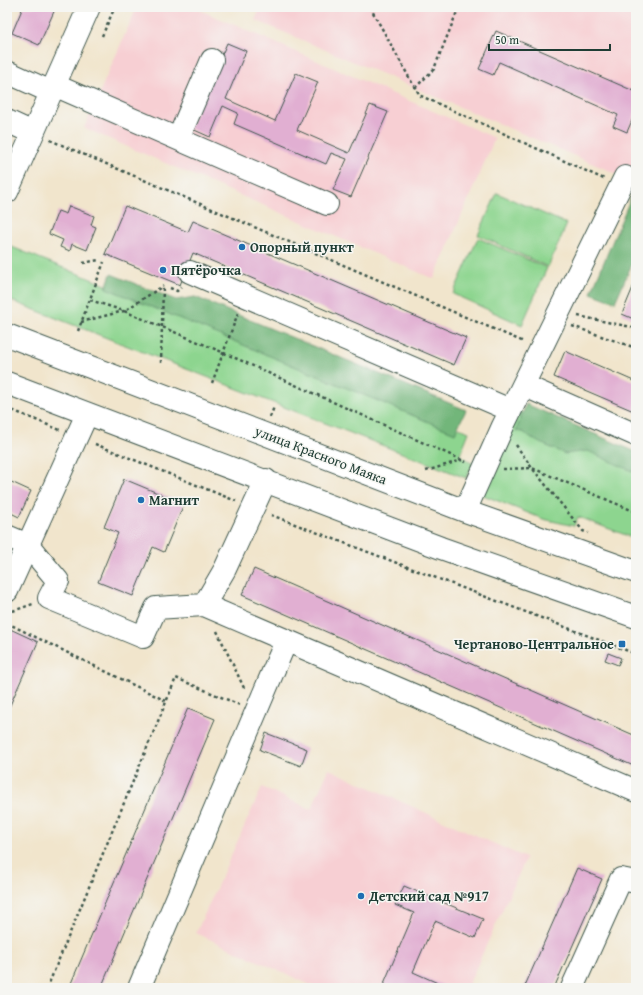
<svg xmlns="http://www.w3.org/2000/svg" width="643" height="995" font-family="'Gentium Book Plus',serif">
<rect width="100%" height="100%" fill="#f6f6f2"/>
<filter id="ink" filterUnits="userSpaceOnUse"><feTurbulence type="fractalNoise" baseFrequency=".025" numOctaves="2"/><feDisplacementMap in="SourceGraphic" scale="8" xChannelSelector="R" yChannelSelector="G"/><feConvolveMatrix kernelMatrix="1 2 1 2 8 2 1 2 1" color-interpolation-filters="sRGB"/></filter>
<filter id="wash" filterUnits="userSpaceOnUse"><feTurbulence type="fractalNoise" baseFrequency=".012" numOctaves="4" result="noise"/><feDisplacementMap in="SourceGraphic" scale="16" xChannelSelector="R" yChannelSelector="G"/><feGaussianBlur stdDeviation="0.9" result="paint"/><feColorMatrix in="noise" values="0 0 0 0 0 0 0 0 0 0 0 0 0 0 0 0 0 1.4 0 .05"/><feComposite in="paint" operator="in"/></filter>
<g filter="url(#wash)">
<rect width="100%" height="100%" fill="#f1e5cc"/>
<path fill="#f7cfd3" d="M137,7H193L495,138L434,279L84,128Z
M261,7H636V182L255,20Z
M329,769L526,858L467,988H317L196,933L262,787L311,809Z"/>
<path fill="#8dd58f" stroke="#568962" d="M497,193L567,224L548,267L478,235Z
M478,238L547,268L522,325L453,294Z
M7,245L469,432L460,455L473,464L466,478L7,299Z
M516,410L636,463V539L578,517L574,526L543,519L478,493Z"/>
<path fill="#72b67a" stroke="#487a57" d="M636,185V255L615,302L591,293Z
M111,274L176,300L195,297L466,410L455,433L106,288Z
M526,404L636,452V473L588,451L565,454L538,442L523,432L516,431Z"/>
<g id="blocks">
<path fill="#e1afd2" d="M23,7H56L39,45L12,33Z
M496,31L636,92V111L627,132L613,126L618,115L499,62L493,75L479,69Z
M227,43L246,51L226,99L275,121L296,73L318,82L297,130L349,153L370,105L388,112L351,197L333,190L347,159L331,153L326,164L234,124L238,113L223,106L210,137L190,128Z
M69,206L94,216L91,225L96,227L87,250L72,244L70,251L60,247L63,240L49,234L58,211L66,214Z
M125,206L188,232L193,221L466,338L454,365L193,253L180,285L105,254Z
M636,280V320L622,314Z
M565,351L636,382V412L554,377Z
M124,479L184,504L164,552L153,547L133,596L98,582L118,533L104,527Z
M7,480L31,491L19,517L7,511Z
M254,569L636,736V767L242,595Z
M8,628L38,642L7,712V631Z
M608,653L621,658L618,665L605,660Z
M188,708L215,719L101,988H69Z
M266,733L307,749L301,766L260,750Z
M577,868L602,879L554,988H524Z
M404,886L483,919L475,938L435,921L413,972L449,988H382L414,913L395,905Z"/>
</g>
</g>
<g filter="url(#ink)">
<use href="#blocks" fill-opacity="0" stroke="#3e564b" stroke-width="1"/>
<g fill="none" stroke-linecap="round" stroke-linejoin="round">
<defs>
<path id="minor" d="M7,72L51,92
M54,85L327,204
M7,121L33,133
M178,139L212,60
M7,192L89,7
M190,272L510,410
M7,335L465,511L636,572
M7,383L441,548L636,617
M523,385L636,435
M266,480L225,569L204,605L636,791
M465,511L503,426L625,177
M7,536L28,545L58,581L49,598L143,637L156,608L204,605
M7,591L87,414
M139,988L286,641
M572,988L621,879L636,882"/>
</defs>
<use href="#minor" stroke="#3e564b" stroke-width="24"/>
<path stroke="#3e564b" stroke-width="2.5" stroke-dasharray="3 3" stroke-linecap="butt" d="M370,7L415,88L421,96L604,179
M102,36L115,7
M415,88L434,69L459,7
M50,140L524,342
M83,263L99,260
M170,288L177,291L181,287
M90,300L124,311L222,352L466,462
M578,316L636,328
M81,322L124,311L163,286
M572,326L636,348
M78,331L104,262
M161,363L163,286
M212,383L238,313
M7,408L60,430
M270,417L274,407
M95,444L236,501
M516,445L532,468L583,531L588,533
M503,469L532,468L636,512
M426,471L462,460
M271,515L636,654
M7,613L33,604
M7,623L166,701
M217,631L245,690
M47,988L176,678L240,705"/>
<use href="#minor" stroke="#fff" stroke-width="22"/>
</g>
</g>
<g fill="#1f6fb2" stroke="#f6f6f2" stroke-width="1.5">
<circle cx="242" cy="247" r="4"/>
<circle cx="163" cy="270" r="4"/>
<circle cx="141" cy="500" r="4"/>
<rect x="618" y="640" width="8" height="8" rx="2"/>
<circle cx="361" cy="896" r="4"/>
</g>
<g text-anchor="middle" stroke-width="3" stroke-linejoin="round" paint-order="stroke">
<g font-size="14" font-weight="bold" fill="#1f3d34" stroke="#f6f6f2" text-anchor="start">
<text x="250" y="252">Опорный пункт</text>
<text x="171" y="275">Пятёрочка</text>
<text x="149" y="505">Магнит</text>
<text x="614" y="649" text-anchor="end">Чертаново-Центральное</text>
<text x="369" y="901">Детский сад №917</text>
</g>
<g font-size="14" fill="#1f3d34" stroke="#f6f6f2">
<text transform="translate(321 455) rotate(21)" y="5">улица Красного Маяка</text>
</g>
</g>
<rect width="643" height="995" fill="none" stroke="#f6f6f2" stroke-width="24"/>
<path d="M489 44v6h121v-6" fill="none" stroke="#1f3d34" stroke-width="2"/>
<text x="495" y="44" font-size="12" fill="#1f3d34" stroke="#f6f6f2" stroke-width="3" paint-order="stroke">50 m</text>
</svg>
